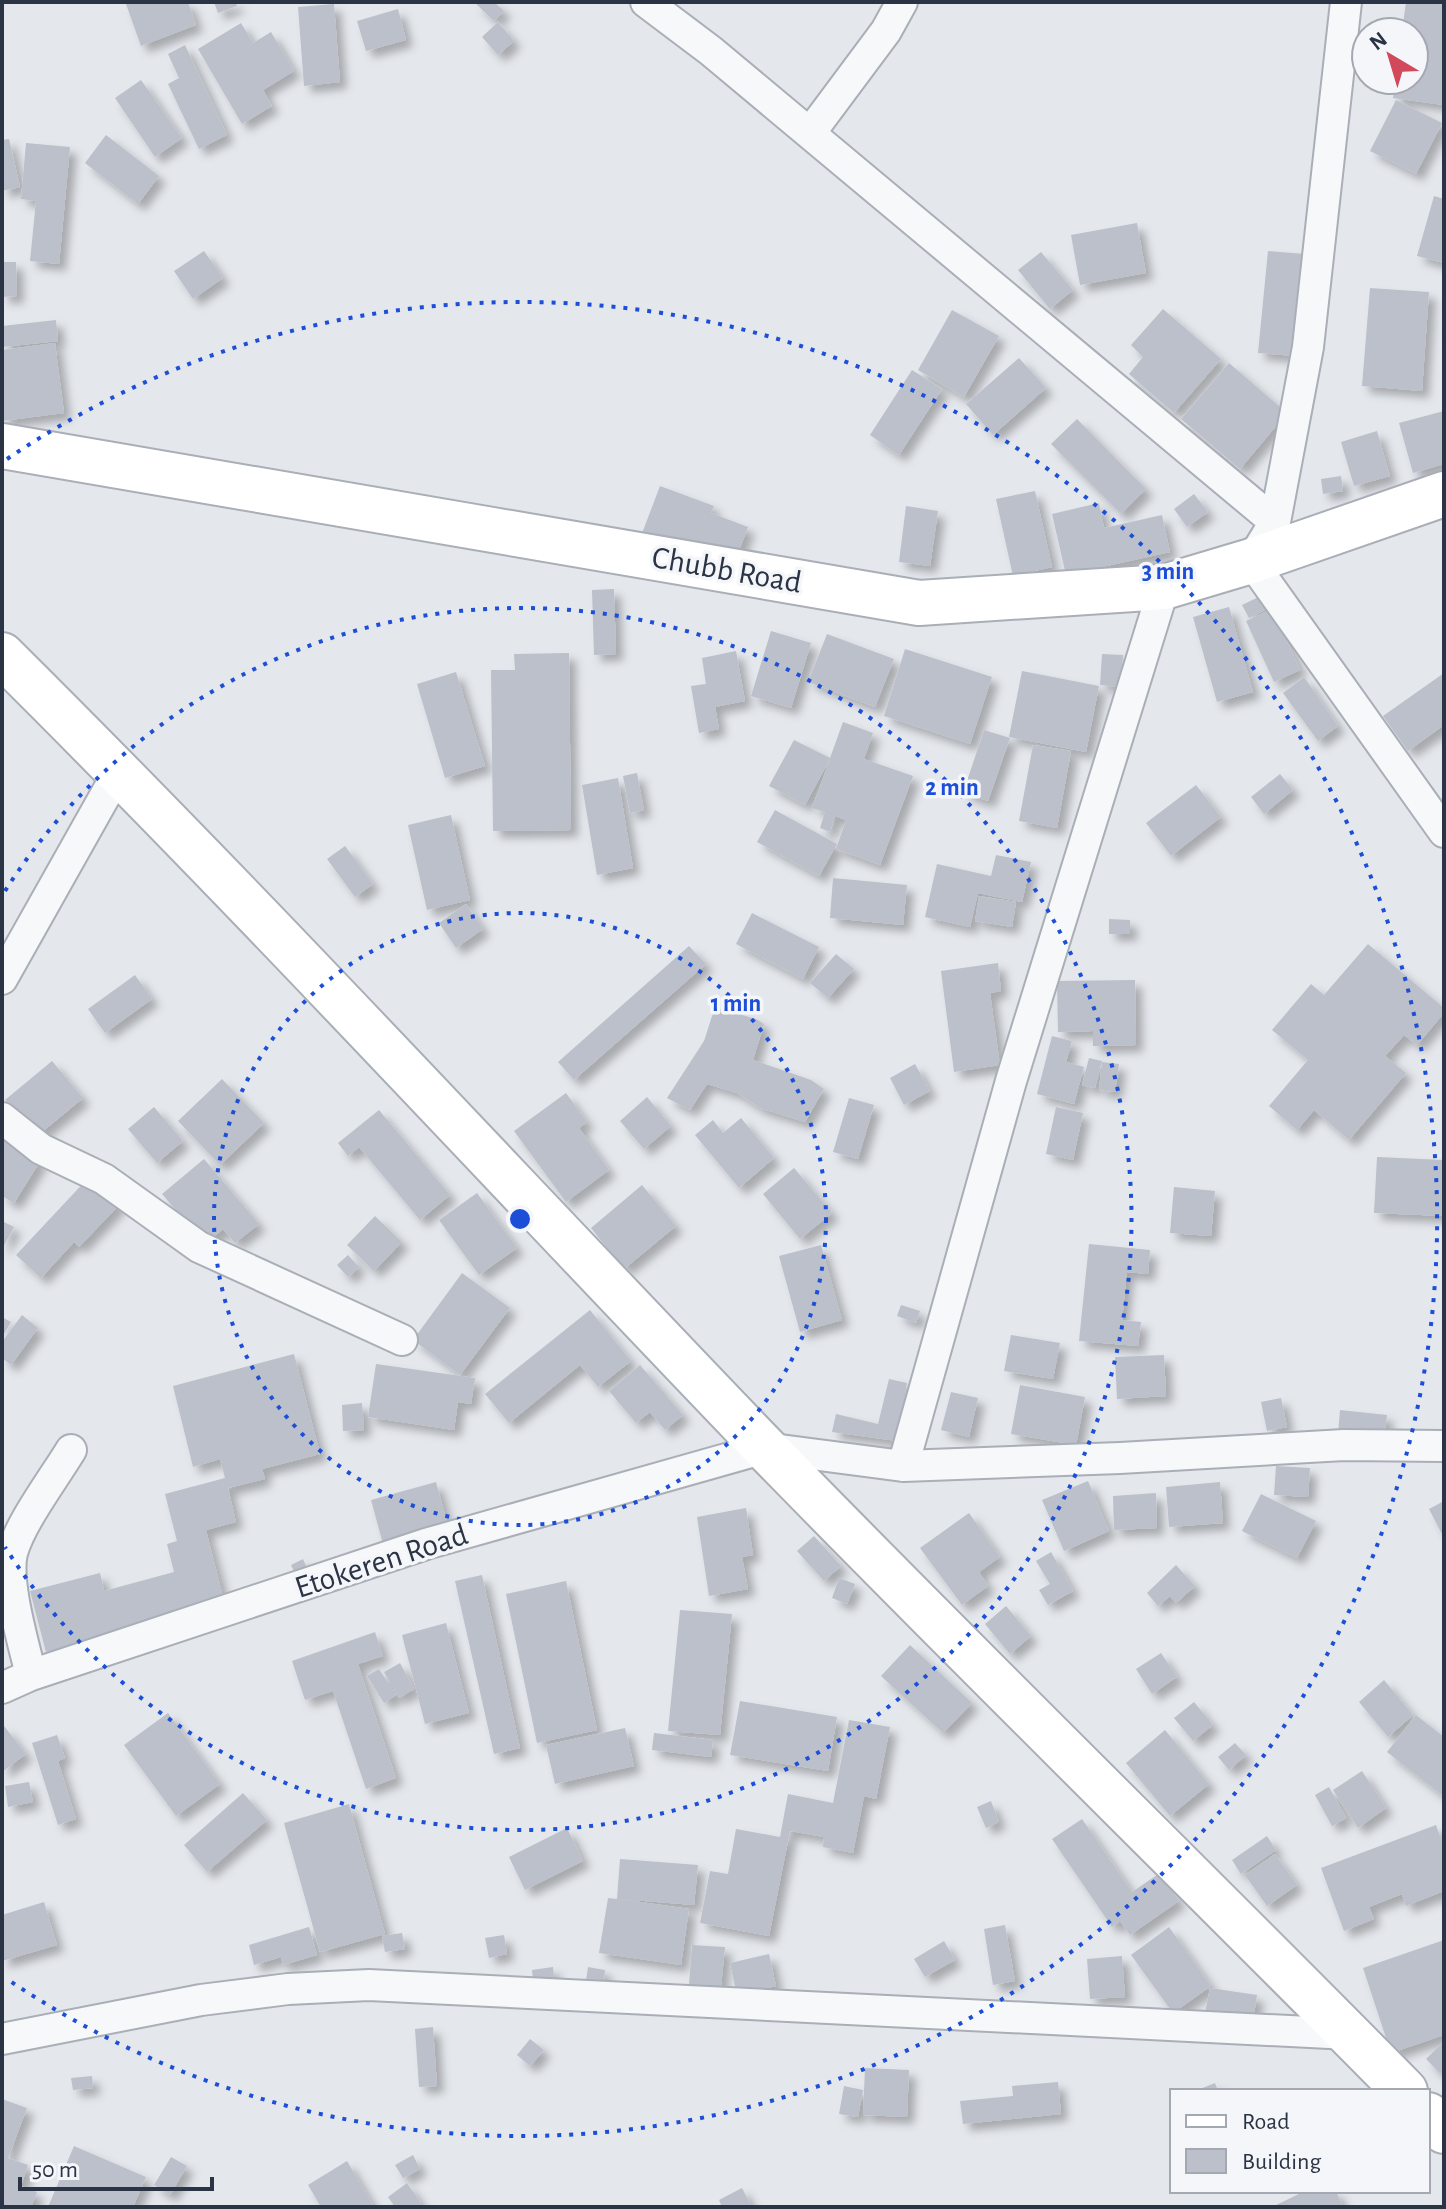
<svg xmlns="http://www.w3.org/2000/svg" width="1446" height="2209" font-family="'Alegreya Sans',sans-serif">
<defs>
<filter id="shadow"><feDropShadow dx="7" dy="7" stdDeviation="4" flood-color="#0004"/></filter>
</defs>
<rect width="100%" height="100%" fill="#e4e7ec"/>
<path fill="#bbc0ca" filter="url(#shadow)" d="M131,2H188L196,25L141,46L126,4Z
M214,2H236L237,6L218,13Z
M474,2H494L504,11L494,21Z
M1406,2H1444V105L1393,98L1395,80H1414V32H1402Z
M334,4L340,82L304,86L298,7Z
M398,9L406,40L366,51L357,21Z
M498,22L514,41L498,55L482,37Z
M241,23L253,43L271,32L294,71L263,90L272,106L242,124L198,49Z
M185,45L227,135L199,149L168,84L179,78L168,54Z
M141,80L182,138L155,157L115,98Z
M1396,100L1442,123L1416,174L1370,151Z
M106,135L159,176L138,204L85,163Z
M9,139L20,187L2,191V140Z
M26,143L70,147L59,264L30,261L36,201L21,199Z
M1434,196L1444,199V263L1417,256Z
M1137,223L1146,273L1080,285L1071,235Z
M204,251L223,278L193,299L174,271Z
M1268,251L1305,254L1295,356L1258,353Z
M1041,252L1073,290L1050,309L1018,270Z
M2,262H16L17,296L2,297Z
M1370,288L1429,292L1422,391L1362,386Z
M1163,309L1221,359L1174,413L1129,374L1143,357L1131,345Z
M952,310L999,336L964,397L918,370Z
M56,320L58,341L2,347V326Z
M55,343L64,413L2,421V350Z
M1019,358L1046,388L993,435L966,404Z
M1229,363L1287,413L1240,469L1181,419Z
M912,370L942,389L899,455L870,435Z
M1444,411V464L1413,473L1399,423Z
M1077,419L1146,489L1121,514L1051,444Z
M1377,431L1390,476L1354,486L1341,442Z
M1341,476L1343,491L1323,494L1321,479Z
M660,486L714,506L711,513L748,527L732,569L641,536Z
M1035,491L1052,567L1013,576L996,499Z
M1194,494L1208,512L1187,527L1174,509Z
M1099,503L1104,528L1162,515L1170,552L1066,575L1052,514Z
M906,506L938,511L930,566L899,562Z
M614,589L616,654L594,655L592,590Z
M1267,593L1272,606L1249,618L1242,605Z
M1229,607L1253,692L1217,702L1193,617Z
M1272,609L1300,670L1274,682L1246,621Z
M771,631L811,643L791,708L751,696Z
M827,634L894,659L875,707L808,682Z
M905,649L992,677L970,744L884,716Z
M736,651L745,701L715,707L719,729L699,733L691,686L706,684L702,658Z
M569,653L571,830L493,831L491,670H515L514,654Z
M1102,654L1123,655L1121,687L1100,685Z
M1022,671L1099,686L1086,752L1009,737Z
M456,672L485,766L445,778L417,684Z
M1444,673V725L1408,751L1383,716Z
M1304,677L1338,726L1318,741L1283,693Z
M843,722L873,733L864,759L913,776L880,865L836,849L846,820L835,816L830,832L820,828L825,812L812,808L830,759L805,805L769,786L794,740L830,758Z
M984,730L1010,738L988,801L963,793Z
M1033,745L1071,751L1057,828L1019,821Z
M637,773L644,810L630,813L623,776Z
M1280,774L1293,790L1264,814L1251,797Z
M618,778L633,868L597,875L582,785Z
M1196,785L1221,817L1171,856L1146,823Z
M775,810L837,844L819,876L757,842Z
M451,815L470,900L427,910L408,825Z
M345,846L373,884L355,897L327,859Z
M996,855L1031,862L1022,902L978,893L970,927L925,917L937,864L991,876Z
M833,878L907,885L903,925L830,918Z
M979,896L1016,902L1012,927L975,921Z
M466,904L483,929L456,948L439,923Z
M752,913L819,947L803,979L736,944Z
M1109,919L1130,920V934H1109Z
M1368,944L1444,1008V1013L1417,1045L1404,1035L1385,1056L1406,1073L1349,1140L1314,1110L1297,1130L1269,1106L1308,1060L1272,1030L1311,984L1324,995Z
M689,946L706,964L574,1080L558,1062Z
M836,954L854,969L828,998L810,983Z
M998,963L1001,991L990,993L1000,1065L954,1072L941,971Z
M135,975L152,999L105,1033L88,1009Z
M1135,980L1136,1045L1093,1046V1031L1058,1032L1057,981Z
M715,1007L756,1019L764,1024L753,1060L811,1080L824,1089L805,1122L760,1108L737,1093L707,1084L690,1110L667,1098L704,1041Z
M1052,1036L1072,1041L1066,1062L1084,1067L1074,1104L1037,1094Z
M1089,1058L1102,1061L1095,1088L1082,1085Z
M52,1061L83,1098L36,1137L5,1100Z
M1102,1062L1119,1064L1115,1092L1099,1090Z
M915,1064L930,1091L904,1105L890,1078Z
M222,1079L264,1123L220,1165L178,1121Z
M566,1093L587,1122L579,1128L609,1170L566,1202L514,1131Z
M647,1097L671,1126L644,1149L620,1121Z
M849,1098L874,1105L858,1159L833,1152Z
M154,1107L183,1141L157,1163L128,1129Z
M1056,1107L1083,1113L1073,1160L1046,1154Z
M379,1110L450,1195L420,1220L359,1147L348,1156L338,1143Z
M741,1118L774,1158L739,1188L695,1135L713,1120L723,1133Z
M2,1136L41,1160L14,1203L2,1196Z
M1377,1157L1444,1160V1216L1374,1213Z
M204,1159L259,1224L235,1243L223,1229L205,1244L162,1194Z
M794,1168L832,1213L800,1239L763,1194Z
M90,1176L120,1204L79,1247L74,1242L41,1278L16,1255Z
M642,1185L676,1226L624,1269L591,1228Z
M1174,1187L1215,1191L1211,1236L1170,1233Z
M477,1193L517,1248L479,1275L439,1220Z
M375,1216L402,1242L374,1271L347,1245Z
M2,1221L14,1227L2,1249Z
M1089,1244L1150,1250L1148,1274L1127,1272L1122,1320L1141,1322L1138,1346L1079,1341Z
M821,1245L842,1320L800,1332L779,1256Z
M348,1255L359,1267L348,1277L337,1265Z
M462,1273L510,1308L460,1375L413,1340Z
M901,1305L920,1311L916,1323L897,1316Z
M590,1310L631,1361L598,1387L580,1365L509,1423L485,1394Z
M22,1315L38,1328L11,1365L2,1358V1342Z
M2,1317L11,1322L2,1337Z
M1011,1335L1060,1343L1053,1379L1004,1371Z
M294,1354L320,1454L262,1469L265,1479L228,1488L236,1522L206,1530L225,1605L46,1652L30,1591L100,1573L104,1591L174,1572L167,1544L177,1541L165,1494L225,1478L220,1459L193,1467L173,1386Z
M1164,1355L1166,1396L1117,1399L1115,1357Z
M376,1364L475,1378L471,1404L458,1402L454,1430L368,1417Z
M640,1365L683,1415L665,1430L650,1412L636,1423L609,1391Z
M889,1379L907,1383L897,1441L832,1432L836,1414L878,1424Z
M1020,1385L1085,1397L1076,1445L1011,1434Z
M951,1392L978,1398L969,1437L941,1430Z
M1281,1398L1287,1427L1267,1431L1261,1402Z
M362,1403L364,1430L343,1431L342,1405Z
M1340,1410L1387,1415L1384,1439L1338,1435Z
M1276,1466L1310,1468L1308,1497L1274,1495Z
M1088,1481L1109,1531L1064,1551L1042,1500Z
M436,1482L448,1526L383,1544L371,1500Z
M1220,1482L1223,1523L1169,1527L1166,1487Z
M1156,1493L1157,1528L1114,1530L1113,1496Z
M1261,1494L1316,1521L1297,1558L1242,1531Z
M1444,1501V1538L1429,1509Z
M746,1508L753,1555L742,1557L748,1589L709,1596L697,1517Z
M969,1513L1000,1557L979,1572L988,1586L962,1605L920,1548Z
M814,1536L841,1566L824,1581L797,1551Z
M1051,1552L1073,1591L1048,1605L1039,1590L1050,1584L1036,1561Z
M303,1559L310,1575L298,1580L291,1565Z
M1176,1565L1195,1586L1176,1603L1170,1596L1158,1606L1147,1593Z
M482,1575L520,1748L494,1754L455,1581Z
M839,1578L855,1584L847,1604L832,1598Z
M566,1581L597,1730L537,1743L506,1594Z
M1006,1606L1031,1636L1010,1654L985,1624Z
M680,1610L732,1614L720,1735L668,1731Z
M446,1623L469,1713L425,1724L402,1635Z
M375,1632L383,1656L358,1664L396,1778L366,1789L333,1691L305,1700L292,1661Z
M910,1645L972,1703L943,1733L881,1676Z
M1161,1653L1177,1677L1152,1694L1136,1669Z
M400,1663L414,1689L399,1698L384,1672Z
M379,1669L396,1695L384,1703L367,1676Z
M1384,1680L1413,1715L1388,1737L1359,1702Z
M740,1701L837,1717L828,1771L730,1755Z
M1194,1702L1213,1725L1193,1741L1174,1718Z
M168,1713L220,1784L176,1816L124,1745Z
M1416,1715L1444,1737L1443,1796L1387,1752Z
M849,1720L890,1727L876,1799L864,1796L853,1853L823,1847L824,1837L790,1831L769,1936L700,1923L710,1871L728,1874L736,1829L780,1837L788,1794L833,1803Z
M4,1726L26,1754L2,1772V1728Z
M625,1728L634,1766L555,1784L546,1745Z
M1165,1730L1209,1784L1170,1816L1126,1763Z
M654,1733L713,1740L711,1757L652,1750Z
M57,1735L65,1758L58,1761L76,1819L58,1825L32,1743Z
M1235,1743L1246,1755L1229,1770L1218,1757Z
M1362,1771L1386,1808L1358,1828L1333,1790Z
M29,1782L33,1802L8,1807L5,1786Z
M1329,1787L1346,1818L1332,1826L1315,1795Z
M243,1793L267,1820L207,1872L184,1845Z
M991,1801L999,1822L986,1828L977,1807Z
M349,1804L385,1934L320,1952L284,1823Z
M1082,1819L1132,1892L1160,1873L1179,1901L1130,1935L1120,1921L1112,1927L1052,1839Z
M1436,1825L1444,1847V1891L1406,1906L1402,1894L1369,1907L1374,1919L1344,1931L1321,1868Z
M567,1828L583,1861L525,1890L509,1857Z
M1267,1836L1276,1850L1241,1874L1232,1860Z
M1275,1854L1297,1885L1267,1906L1245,1875Z
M620,1859L698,1865L694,1905L620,1899L689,1909L681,1965L599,1953L608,1898L617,1899Z
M44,1902L57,1945L2,1961V1915Z
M1005,1925L1015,1981L993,1985L984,1929Z
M309,1927L317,1955L283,1965L281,1957L254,1965L249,1945Z
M1169,1927L1211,1986L1173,2013L1131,1955Z
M402,1933L405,1949L385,1952L382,1936Z
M504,1935L507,1954L489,1958L485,1938Z
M1444,1940V2035L1391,2053L1363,1968Z
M944,1941L955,1960L925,1977L914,1959Z
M692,1945L725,1947L721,1987L689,1985Z
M769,1954L776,1986L737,1995L730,1963Z
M1122,1956L1125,1997L1090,1999L1087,1959Z
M553,1967L555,1988L534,1990L532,1970Z
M588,1967L605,1970L603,1989L585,1987Z
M1210,1988L1257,1995L1253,2021L1205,2013Z
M433,2027L437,2086L419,2087L415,2029Z
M530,2039L544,2050L530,2066L517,2055Z
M1444,2041V2069L1440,2073L1426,2059Z
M865,2068L909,2070L907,2117L863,2115Z
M92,2076L93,2088L73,2090L71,2078Z
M1058,2082L1061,2114L963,2124L960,2101L1013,2096L1012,2086Z
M1215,2083L1218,2091H1195Z
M844,2086L863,2090L858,2117L839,2114Z
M2,2099L27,2108L8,2158L28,2165L21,2186L37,2192L31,2207H2Z
M74,2146L146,2177L133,2207H48Z
M413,2155L420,2169L403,2178L395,2165Z
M171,2157L187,2166L170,2195L154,2185Z
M347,2161L374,2207H321L308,2185Z
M407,2183L421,2203L416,2207H395L388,2197Z
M742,2188L752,2207H722L719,2200Z
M1305,2191H1336L1343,2207H1272Z"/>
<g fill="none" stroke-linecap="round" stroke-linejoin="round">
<defs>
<path id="street" d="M646,2L711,51L1275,522
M1346,2L1308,347L1275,522L1251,561L1444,832
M810,133L886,31L902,2
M2,979L119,771
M2,1118L41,1149L104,1179L199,1247L402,1340
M903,1466L1011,1081L1164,587
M31,1675C24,1645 5,1582 12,1553C20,1523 54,1478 71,1450
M2,1688L31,1675L426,1544L765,1448L903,1466L1120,1458L1344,1445L1444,1446
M2,2039L201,2000L288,1989L369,1985L1349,2034"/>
<path id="secondary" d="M2,446L919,603L1164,587L1251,561L1444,494
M2,655C262,913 510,1183 764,1447C975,1664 1192,1875 1405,2091
M1428,2115L1444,2131"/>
</defs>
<use href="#street" stroke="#a9aeb7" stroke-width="34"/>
<use href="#secondary" stroke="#a9aeb7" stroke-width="48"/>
<use href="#street" stroke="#f7f8fa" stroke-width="30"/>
<use href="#secondary" stroke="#fff" stroke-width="44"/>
</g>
<g fill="none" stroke="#1d4ed8" stroke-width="4" stroke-dasharray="4 8">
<circle cx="520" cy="1219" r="306"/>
<path d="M5 891A611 611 0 1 1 5 1547"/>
<path d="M7 459A917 917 0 1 1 7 1979"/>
</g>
<g text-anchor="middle" stroke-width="7" stroke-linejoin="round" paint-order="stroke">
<g font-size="32" fill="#2b3445" stroke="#f4f6f9">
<text transform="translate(727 569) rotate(10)" y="11">Chubb Road</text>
<text transform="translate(381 1560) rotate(-18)" y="11">Etokeren Road</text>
</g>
</g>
<circle cx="520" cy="1219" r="12" fill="#1d4ed8" stroke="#f4f6f9" stroke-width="4"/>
<g font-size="24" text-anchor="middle" font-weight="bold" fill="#1d4ed8" stroke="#f4f6f9" stroke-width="7" stroke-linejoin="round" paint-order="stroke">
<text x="1168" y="579">3 min</text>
<text x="952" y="795">2 min</text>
<text x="736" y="1011">1 min</text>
</g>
<rect width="1446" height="2209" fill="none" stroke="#2b3445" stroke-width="8"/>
<rect x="1170" y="2089" width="260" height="104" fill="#f4f6f9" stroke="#a4a8b1" stroke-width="2"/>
<rect x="1186" y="2115" width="40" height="12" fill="#ffffff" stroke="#a4a8b1" stroke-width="2"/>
<text x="1242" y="2129" font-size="24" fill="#2b3445">Road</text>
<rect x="1186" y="2149" width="40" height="24" fill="#bbc0ca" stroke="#a4a8b1" stroke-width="2"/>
<text x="1242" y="2169" font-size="24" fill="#2b3445">Building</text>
<g transform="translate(1390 56) rotate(322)"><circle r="38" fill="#f4f6f9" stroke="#a4a8b1" stroke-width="2"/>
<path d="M0-6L14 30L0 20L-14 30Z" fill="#d1495b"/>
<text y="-12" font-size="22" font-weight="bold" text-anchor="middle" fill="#2b3445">N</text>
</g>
<path d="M20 2177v12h192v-12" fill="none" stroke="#2b3445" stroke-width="4"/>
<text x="32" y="2177" font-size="24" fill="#2b3445" stroke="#f4f6f9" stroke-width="6" paint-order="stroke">50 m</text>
</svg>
